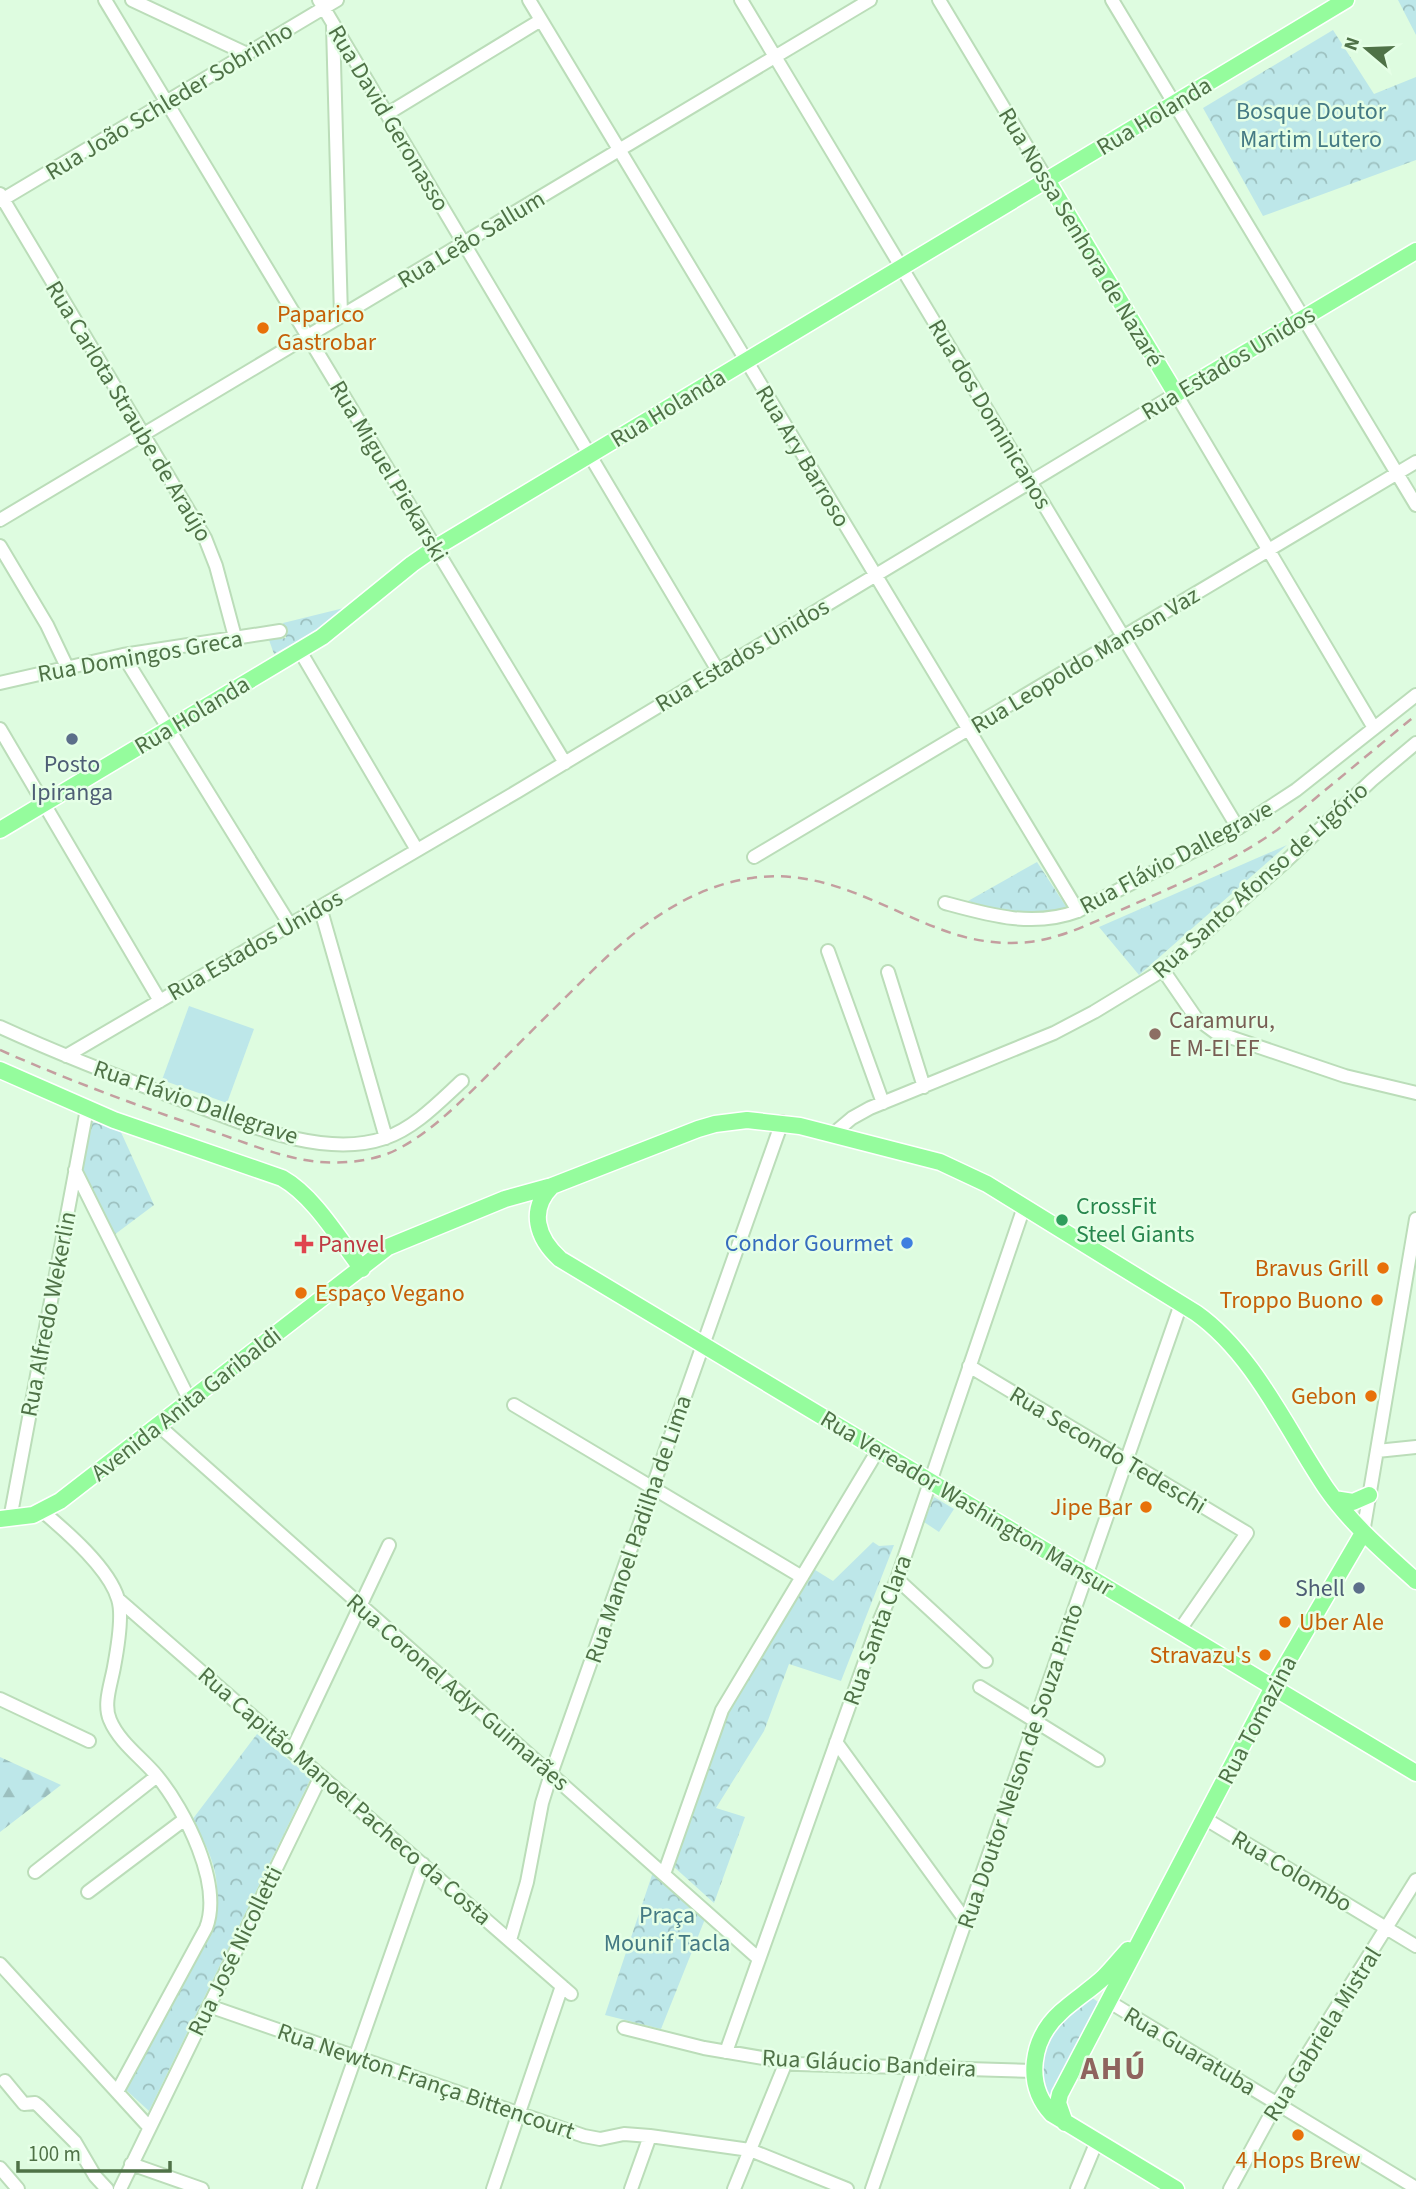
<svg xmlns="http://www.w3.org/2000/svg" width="1416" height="2189" font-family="'Source Sans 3',sans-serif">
<defs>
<pattern id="forest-firs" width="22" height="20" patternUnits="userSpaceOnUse" patternTransform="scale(1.75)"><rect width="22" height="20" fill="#bde7e9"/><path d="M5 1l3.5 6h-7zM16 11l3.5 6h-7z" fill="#9cc0bf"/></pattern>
<pattern id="park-crowns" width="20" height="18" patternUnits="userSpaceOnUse" patternTransform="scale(1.75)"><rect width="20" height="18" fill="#bde7e9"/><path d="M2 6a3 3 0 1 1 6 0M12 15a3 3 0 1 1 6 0" fill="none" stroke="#9cc0bf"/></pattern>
</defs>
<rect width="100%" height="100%" fill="#defce0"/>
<path fill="url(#forest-firs)" d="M0,1757L61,1785L0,1832Z"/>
<path fill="url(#park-crowns)" d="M1398,0H1416V35Z
M1333,30L1374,94L1416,77V160L1263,216L1203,108Z
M348,607L319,629L274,654L269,640L286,638L283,623Z
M1287,845L1139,975L1099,927Z
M1037,862L1067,908C1033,917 1001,911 968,901Z
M89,1121L120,1130L154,1205L114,1235L80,1164Z
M934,1497L954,1509L939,1532L924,1522Z
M873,1542L879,1546L894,1545L841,1681L789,1664L764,1731L716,1808L745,1817L714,1903L673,1866L727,1713L812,1568L833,1581Z
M257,1734L311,1778L149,2111L125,2089L206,1942C226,1894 218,1863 192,1820Z
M653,1872L705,1919L661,2029L605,2015Z
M1090,1996L1098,2002L1048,2099L1038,2065L1049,2034Z"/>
<path fill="#bde7e9" d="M189,1006L254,1029L227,1103L162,1080Z"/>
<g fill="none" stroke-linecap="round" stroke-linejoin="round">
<defs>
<path id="minor" d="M105,0L565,763
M132,0L247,54
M319,0L717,669
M529,0L1078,911
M741,0L1238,828
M939,0L1047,180
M1112,0L1416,505
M333,26L341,316
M387,114L541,20
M0,194L205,538L216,566L235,637
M0,201L337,0
M0,520L870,0
M0,546L47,625L67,667
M300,651L417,850
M123,655L290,925
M0,683L123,655L280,631
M0,729L160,1001
M754,857L1416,462
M945,903C989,915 1033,928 1078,911L1238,828L1296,790L1416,695
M320,907L386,1138
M828,951L883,1103
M1163,970L1196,1018L1215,1032L1345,1076L1416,1093
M888,972L924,1087
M0,1027C59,1054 118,1077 179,1099C239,1121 321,1160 385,1138C415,1128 440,1101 462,1081
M66,1056L518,791L1176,394L1374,728
M833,1134L852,1118L870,1108L1054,1033L1094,1012L1163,970L1286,861L1372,780L1416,743
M75,1170L190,1401
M969,1366L1247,1533L1179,1631
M514,1405L802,1577
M158,1425L759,1959
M1377,1451L1416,1447
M42,1511C66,1531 109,1568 118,1599C123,1614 117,1651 114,1667C111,1684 103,1704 110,1720C119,1742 142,1758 157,1776C185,1810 223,1884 206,1928L117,2092
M10,1519L87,1109
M1363,1533L1416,1219
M897,1579L986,1661
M118,1599L571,1994
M980,1687L1098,1760
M0,1699L89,1741
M836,1742L966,1921
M292,1750L389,1545
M1204,1818L1416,1946
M35,1872L157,1776
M664,1874L722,1710L878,1450
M88,1892L185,1819
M510,1940L527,1882L542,1803L551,1774L782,1122
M0,1964L149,2127
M1108,2001L1416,2188
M209,2006L584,2136L600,2139L624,2134L650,2136L750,2150L847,2189
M624,2028L704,2048L798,2064L1033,2071
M726,2052L879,1622L897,1579L1024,1207
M5,2081L24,2104L35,2103L39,2106L75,2142L95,2176L107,2189
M131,2164L202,2189
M0,2168L18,2189
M120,2189L321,1776
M309,2189L423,1864
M493,2189L562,1986
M631,2189L650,2136
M734,2189L786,2062
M872,2189L1181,1304
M1077,2189L1097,2141
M1230,2189L1277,2103L1416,1880"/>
<path id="major" d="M1047,180L1176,394L1416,251
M0,830L322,637L412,564L435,548L1346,0
M0,1070L114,1120L282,1178C314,1196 339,1239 362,1269
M552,1186C528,1210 537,1238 560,1259L1416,1773
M1334,1499L1353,1502L1369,1495
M0,1519L33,1515L60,1501L388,1247L505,1199L552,1186L698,1129L715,1124L747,1120L800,1126L940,1162L987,1184L1196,1313C1254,1354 1287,1430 1326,1488C1351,1524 1384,1552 1416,1581
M1128,1950C1120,1959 1112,1969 1103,1978C1090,1990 1074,2000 1061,2012C1031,2039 1024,2084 1052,2114L1176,2189
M1065,2123L1058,2103L1060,2094L1273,1687L1363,1533"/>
</defs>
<use href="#minor" stroke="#bbddb9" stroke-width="16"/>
<use href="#major" stroke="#fff" stroke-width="19"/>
<use href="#minor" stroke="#fff" stroke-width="12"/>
<use href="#major" stroke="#95fc9d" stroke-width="16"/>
<path stroke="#c49e9f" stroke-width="2.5" stroke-dasharray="10 7" stroke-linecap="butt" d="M0,1050C68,1080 138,1106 209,1130C244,1142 281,1158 319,1162C344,1164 374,1161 396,1150C434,1131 466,1096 496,1067C526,1036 557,1006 588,975C633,930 687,887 752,878C826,867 884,910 951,933C975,941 1003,945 1029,942C1064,938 1098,920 1130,906C1181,883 1232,862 1277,830L1416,715"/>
</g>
<g fill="#e8710a" stroke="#e5ffe6" stroke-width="2.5">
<circle cx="263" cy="328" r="7"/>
<circle cx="1383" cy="1268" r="7"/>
<circle cx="301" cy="1293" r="7"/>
<circle cx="1377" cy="1300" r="7"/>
<circle cx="1371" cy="1396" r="7"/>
<circle cx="1146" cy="1507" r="7"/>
<circle cx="1285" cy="1622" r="7"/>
<circle cx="1265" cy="1655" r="7"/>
<circle cx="1298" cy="2135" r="7"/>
</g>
<g fill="#5c6f8a" stroke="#e5ffe6" stroke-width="2.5">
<circle cx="72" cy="739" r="7"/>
<circle cx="1359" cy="1588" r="7"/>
</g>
<circle fill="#8d6e63" stroke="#e5ffe6" stroke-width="2.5" cx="1155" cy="1034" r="7"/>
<circle fill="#2e9e5b" stroke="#e5ffe6" stroke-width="2.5" cx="1062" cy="1220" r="7"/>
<circle fill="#3f7fe0" stroke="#e5ffe6" stroke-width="2.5" cx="907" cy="1243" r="7"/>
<path fill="#e0444e" stroke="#e5ffe6" stroke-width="2.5" d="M300.5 1233.5h7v7h7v7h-7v7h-7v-7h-7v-7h7z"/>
<g text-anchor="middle" stroke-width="5" stroke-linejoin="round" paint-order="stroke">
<g font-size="24" fill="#4f7247" stroke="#e5ffe6">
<text transform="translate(169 101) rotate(-31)" y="8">Rua João Schleder Sobrinho</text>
<text transform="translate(1154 116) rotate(-31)" y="8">Rua Holanda</text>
<text transform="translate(389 118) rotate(59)" y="8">Rua David Geronasso</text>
<text transform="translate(1081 237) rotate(59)" y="8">Rua Nossa Senhora de Nazaré</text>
<text transform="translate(471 239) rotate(-31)" y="8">Rua Leão Sallum</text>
<text transform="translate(1228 363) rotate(-31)" y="8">Rua Estados Unidos</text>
<text transform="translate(668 408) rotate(-31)" y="8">Rua Holanda</text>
<text transform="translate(129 411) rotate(59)" y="8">Rua Carlota Straube de Araújo</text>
<text transform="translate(990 414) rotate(59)" y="8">Rua dos Dominicanos</text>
<text transform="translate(803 456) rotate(59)" y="8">Rua Ary Barroso</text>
<text transform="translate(389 471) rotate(59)" y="8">Rua Miguel Piekarski</text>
<text transform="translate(742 655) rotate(-31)" y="8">Rua Estados Unidos</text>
<text transform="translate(140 656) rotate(-10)" y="8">Rua Domingos Greca</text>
<text transform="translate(1085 660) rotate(-31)" y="8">Rua Leopoldo Manson Vaz</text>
<text transform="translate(192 715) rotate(-31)" y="8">Rua Holanda</text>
<text transform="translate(1176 857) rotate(-28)" y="8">Rua Flávio Dallegrave</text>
<text transform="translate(1260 880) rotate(-42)" y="8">Rua Santo Afonso de Ligório</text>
<text transform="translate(255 945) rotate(-30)" y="8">Rua Estados Unidos</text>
<text transform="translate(196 1102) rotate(19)" y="8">Rua Flávio Dallegrave</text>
<text transform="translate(48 1314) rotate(-79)" y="8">Rua Alfredo Wekerlin</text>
<text transform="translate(186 1404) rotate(-38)" y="8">Avenida Anita Garibaldi</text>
<text transform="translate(1108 1450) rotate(31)" y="8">Rua Secondo Tedeschi</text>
<text transform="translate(967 1503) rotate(31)" y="8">Rua Vereador Washington Mansur</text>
<text transform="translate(638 1529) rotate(-71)" y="8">Rua Manoel Padilha de Lima</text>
<text transform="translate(877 1630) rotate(-70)" y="8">Rua Santa Clara</text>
<text transform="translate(458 1692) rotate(41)" y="8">Rua Coronel Adyr Guimarães</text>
<text transform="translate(1257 1720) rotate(-62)" y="8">Rua Tomazina</text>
<text transform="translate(1020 1766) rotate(-71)" y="8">Rua Doutor Nelson de Souza Pinto</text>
<text transform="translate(345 1796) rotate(41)" y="8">Rua Capitão Manoel Pacheco da Costa</text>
<text transform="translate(1292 1871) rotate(31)" y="8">Rua Colombo</text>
<text transform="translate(235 1951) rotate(-64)" y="8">Rua José Nicolletti</text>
<text transform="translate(1322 2034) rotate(-58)" y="8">Rua Gabriela Mistral</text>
<text transform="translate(1190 2051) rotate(31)" y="8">Rua Guaratuba</text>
<text transform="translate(869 2063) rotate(3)" y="8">Rua Gláucio Bandeira</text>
<text transform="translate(426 2081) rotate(19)" y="8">Rua Newton França Bittencourt</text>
</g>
<g font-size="24" fill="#447a84" stroke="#e5ffe6">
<text x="1311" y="119">Bosque Doutor<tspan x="1311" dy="28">Martim Lutero</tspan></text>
<text x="667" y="1923">Praça<tspan x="667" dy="28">Mounif Tacla</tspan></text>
</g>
<g font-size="24" fill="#c56008" stroke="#e5ffe6" text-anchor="end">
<text x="277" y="322" text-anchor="start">Paparico<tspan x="277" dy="28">Gastrobar</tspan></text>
<text x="1369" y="1276">Bravus Grill</text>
<text x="315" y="1301" text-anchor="start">Espaço Vegano</text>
<text x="1363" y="1308">Troppo Buono</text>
<text x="1357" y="1404">Gebon</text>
<text x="1132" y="1515">Jipe Bar</text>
<text x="1299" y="1630" text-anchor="start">Uber Ale</text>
<text x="1251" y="1663">Stravazu's</text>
<text x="1298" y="2168" text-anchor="middle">4 Hops Brew</text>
</g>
<g font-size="24" fill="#4e5e75" stroke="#e5ffe6">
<text x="72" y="772">Posto<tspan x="72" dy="28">Ipiranga</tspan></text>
<text x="1345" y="1596" text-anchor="end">Shell</text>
</g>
<g font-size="24" fill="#785e54" stroke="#e5ffe6" text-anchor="start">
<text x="1169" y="1028">Caramuru,<tspan x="1169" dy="28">E M-EI EF</tspan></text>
</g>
<g font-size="24" fill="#27864d" stroke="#e5ffe6" text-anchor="start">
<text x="1076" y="1214">CrossFit<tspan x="1076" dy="28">Steel Giants</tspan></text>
</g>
<g font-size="24" fill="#366cbe" stroke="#e5ffe6" text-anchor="end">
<text x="893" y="1251">Condor Gourmet</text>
</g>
<g font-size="24" fill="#be3a42" stroke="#e5ffe6" text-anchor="start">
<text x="318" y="1252">Panvel</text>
</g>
<g font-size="32" font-weight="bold" letter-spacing="2" fill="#8f645e" stroke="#e5ffe6">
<text x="1114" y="2079">AHÚ</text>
</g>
</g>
<g transform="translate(1367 49) rotate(289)" stroke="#e5ffe6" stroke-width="5" paint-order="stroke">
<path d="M0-5L12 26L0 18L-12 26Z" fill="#4f7247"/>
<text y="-10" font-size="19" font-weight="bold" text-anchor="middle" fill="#4f7247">N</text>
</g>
<path d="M18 2161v10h152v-10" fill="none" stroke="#4f7247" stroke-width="3.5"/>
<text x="28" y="2161" font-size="21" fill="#4f7247" stroke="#e5ffe6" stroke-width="5" paint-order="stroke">100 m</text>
</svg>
